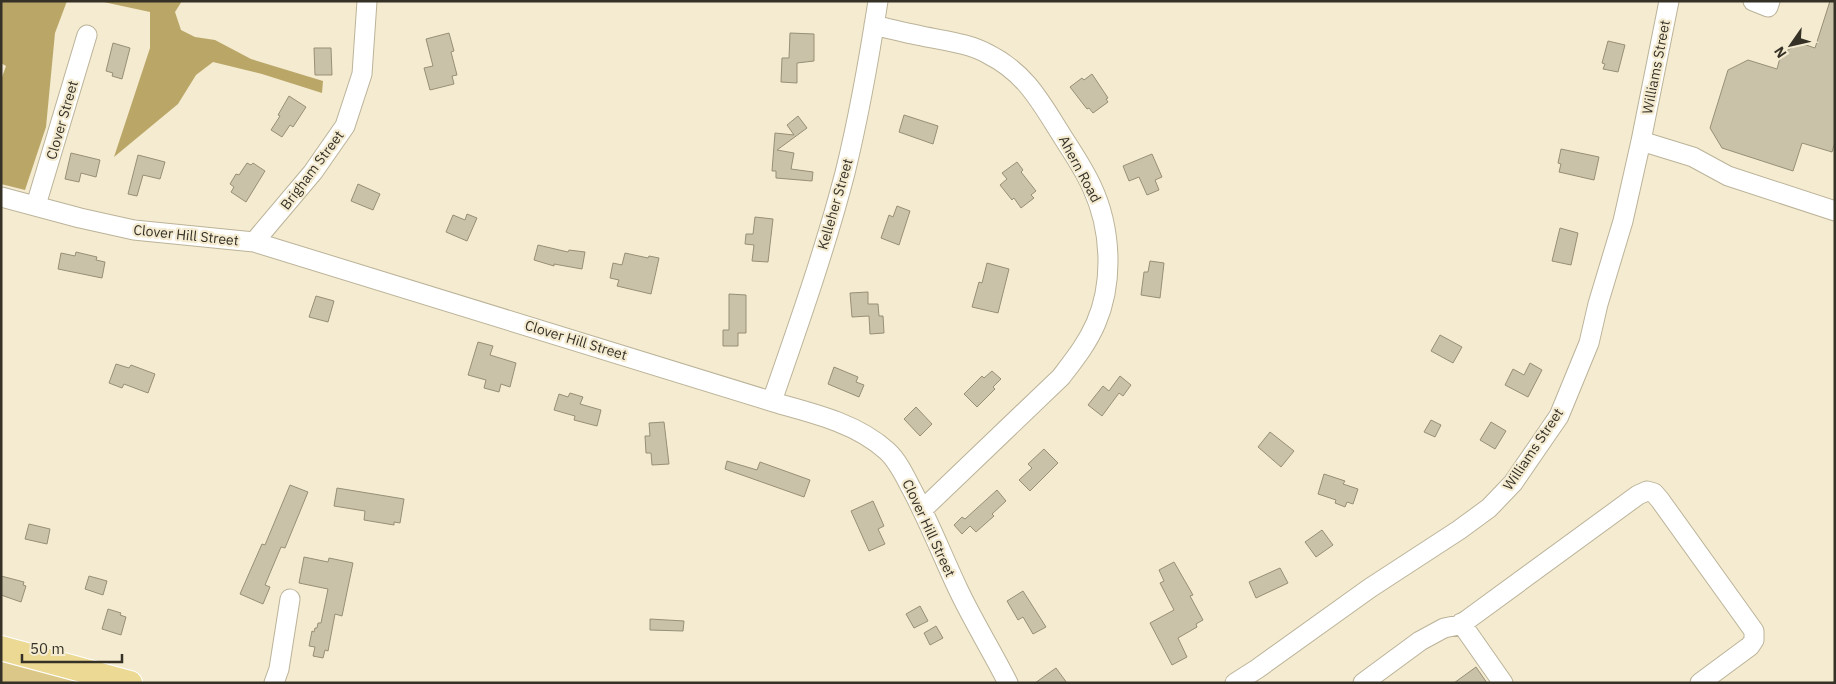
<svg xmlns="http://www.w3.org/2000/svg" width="1836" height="684" font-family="'IBM Plex Sans',sans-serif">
<rect width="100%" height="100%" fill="#f4ebd0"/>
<path fill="#dbc788" d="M1,662L80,683H1Z"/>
<path fill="#baa768" d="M1,1H67L55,33L46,127L25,190L1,184V80L6,66L1,63Z
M99,1H182L175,12L181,30L195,37L215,40L251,59L323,81L322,93L262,74L213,62L196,75L178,104L114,157L150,48V12Z"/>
<path fill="#cac2a8" stroke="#978f76" d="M1830,1H1835V142L1832,152L1802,143L1793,171L1722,148L1710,128L1728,70L1748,60L1777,69L1781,54L1800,43L1815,48Z
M449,33L454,51L451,52L457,75L452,76L454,84L430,90L424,68L433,66L426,39Z
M790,33L814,34V61L797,63V83L781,82L782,58H789Z
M1608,41L1625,45L1618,72L1603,69L1605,64L1602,63Z
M113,43L130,48L122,79L112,76L113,73L106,71Z
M314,48H331L332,75H315Z
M1092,74L1108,98L1106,99L1108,102L1093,113L1089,108L1087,109L1070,87L1082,78L1084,80Z
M289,96L306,107L293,127L290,125L282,137L271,130L280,116L278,115Z
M904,115L938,126L933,144L899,132Z
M798,116L807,128L777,150L794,153L791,169L813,172L812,181L776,178V171H772L775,133L794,135L787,125Z
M1561,149L1599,157L1594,180L1559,172L1561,164L1558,163Z
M71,153L100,160L96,177L81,173L79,182L65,179Z
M1152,154L1162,177L1155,180L1159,190L1147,195L1139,177L1129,181L1123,166Z
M138,155L165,162L160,179L143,175L137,196L128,194Z
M1017,162L1023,170L1021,172L1036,191L1031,195L1034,198L1021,208L1014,198L1012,200L1000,185L1007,179L1002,173Z
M247,163L251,165L253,163L265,171L246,202L231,192L234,187L230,184L236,174L239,175Z
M358,184L380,194L373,210L351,201Z
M897,206L910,211L899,245L881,238L889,215L893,217Z
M467,214L477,218L467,241L446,232L453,215L465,220Z
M755,217L773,219L768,262L752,261L754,245L745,244L746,234H753Z
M1560,228L1578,233L1571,265L1552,261Z
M538,245L568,252L569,250L585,252L582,269L554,264V266L534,260Z
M76,252L97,257L96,260L105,262L102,278L58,269L61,253L75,256Z
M625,253L648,258L649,256L659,258L651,294L617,286L619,280L610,278L613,263L622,265Z
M1150,261L1164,263L1160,298L1141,295L1144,272H1148Z
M987,263L1009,269L998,313L972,307L979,282L982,283Z
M868,292V304H878L879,316H883L884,333L870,334L869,316L852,317L850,293Z
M729,294L746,295V333H738V346H723V330H729Z
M316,296L334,301L328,322L309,317Z
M1440,335L1462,347L1453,363L1431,351Z
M478,342L493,346L490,355L516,363L510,387L501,384L499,392L484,388L486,380L468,375Z
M1530,363L1542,370L1528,397L1505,385L1513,369L1524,375Z
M116,364L129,368L131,365L155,374L148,393L124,384L122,388L109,383Z
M834,367L858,377L856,382L864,385L859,397L828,384Z
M992,371L1001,379L993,387L995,389L977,407L964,394L982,376L984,378Z
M1120,376L1131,385L1123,396L1119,393L1102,416L1088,405L1103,386L1109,391Z
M570,393L583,397L580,404L601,410L597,426L574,420L575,416L554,410L559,394L568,397Z
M916,407L932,424L920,436L904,419Z
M1431,420L1441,425L1435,437L1424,432Z
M664,422L669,464L652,465L651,453H646L645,436H650L649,423Z
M1491,422L1506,431L1495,449L1480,440Z
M1270,432L1294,451L1281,467L1258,447Z
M1044,449L1058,463L1030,491L1019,480L1032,468L1028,464Z
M727,461L757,470L760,462L810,480L804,497L725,469Z
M1324,474L1345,481L1343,484L1358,489L1353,504L1347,502L1345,507L1335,503L1336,500L1318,494Z
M290,485L308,492L285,548L281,547L265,585L270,587L263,604L240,594L262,544L265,545Z
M337,488L404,499L400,523L394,522V525L364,520L365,511L334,506Z
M997,490L1006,501L992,514L994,516L976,532L970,526L962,534L954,525L962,517L965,519Z
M873,501L884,526L878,529L885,544L869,551L851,511Z
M29,524L50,529L47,544L25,539Z
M1322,530L1333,545L1316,557L1305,542Z
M304,557L328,562L329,558L353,563L342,616L335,614L328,651L325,650L323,658L313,656L315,647L309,646L312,631L314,632L315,628H317L318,623H321L328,589L299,583Z
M1174,562L1193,595L1190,596L1203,620L1196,624L1197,627L1178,638L1187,657L1172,665L1150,623L1174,610L1160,583L1164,581L1159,570Z
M1280,568L1288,583L1256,598L1249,582Z
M1,576L24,582L23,585L26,586L21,602L1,595Z
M89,576L107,581L103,595L85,589Z
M1023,591L1046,627L1033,634L1023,617L1018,620L1007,601Z
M920,606L928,621L914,628L906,614Z
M108,609L121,613L120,615L126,617L121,635L102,629Z
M650,619L684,621L683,631L650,630Z
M936,626L943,638L930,645L924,633Z
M1476,667L1487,683H1454Z
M1056,668L1067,683H1035Z"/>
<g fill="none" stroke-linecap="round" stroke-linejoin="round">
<defs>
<path id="minor" d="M1753,1L1768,7L1770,1
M874,25C890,29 906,33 922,36C945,41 968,43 988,54C1024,72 1039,99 1059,131C1070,149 1083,167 1092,187C1111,228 1114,281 1096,323C1087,344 1074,360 1061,377L922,510
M1641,141L1693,157L1728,176L1835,211
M1,197L80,218L134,230L254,242L780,404C817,414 859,425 887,451C897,460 904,474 910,486C928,519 942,555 958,589C973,621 992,651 1008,683
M36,205L87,35
M254,242L313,172L345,126L362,74L367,1
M772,401C798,326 825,250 845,173C859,116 869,59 878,1
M1461,623L1503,683
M274,683L279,669L290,599
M1235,683L1257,669L1370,588L1459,530L1489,508L1513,483L1559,416L1589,343L1598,304L1623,221L1641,141L1669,1
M1363,683L1420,641L1444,628L1459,625L1467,620L1638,495L1647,491L1654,493L1660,500L1754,631V640L1750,646L1700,683"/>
<path id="major" d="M1,648L130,683"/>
</defs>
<use href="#minor" stroke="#bbb399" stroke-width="21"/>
<use href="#major" stroke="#fff" stroke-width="26"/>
<use href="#minor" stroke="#fff" stroke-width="19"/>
<use href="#major" stroke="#ecd993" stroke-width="24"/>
</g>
<g text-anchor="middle" stroke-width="4.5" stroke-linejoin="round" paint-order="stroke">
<g font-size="14" fill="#353127" stroke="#f4ebd0">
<text transform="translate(1656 67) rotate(-79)" y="5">Williams Street</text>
<text transform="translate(62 120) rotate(-74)" y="5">Clover Street</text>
<text transform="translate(1080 169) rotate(62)" y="5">Ahern Road</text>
<text transform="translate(312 170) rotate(-53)" y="5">Brigham Street</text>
<text transform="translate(835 204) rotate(-74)" y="5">Kelleher Street</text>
<text transform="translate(186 235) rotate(6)" y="5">Clover Hill Street</text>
<text transform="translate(576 340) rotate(17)" y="5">Clover Hill Street</text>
<text transform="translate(1533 449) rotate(-56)" y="5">Williams Street</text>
<text transform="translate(929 528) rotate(65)" y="5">Clover Hill Street</text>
</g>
</g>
<rect width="1836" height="684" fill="none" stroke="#353127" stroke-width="5"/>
<g transform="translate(1791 45) rotate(236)" stroke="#f4ebd0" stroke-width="4" paint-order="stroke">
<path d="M0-4L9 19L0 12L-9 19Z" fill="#353127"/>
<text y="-8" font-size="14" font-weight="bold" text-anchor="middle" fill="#353127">N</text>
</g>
<path d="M22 654v8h100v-8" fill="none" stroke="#353127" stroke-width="2.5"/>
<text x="30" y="654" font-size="15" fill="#353127" stroke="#f4ebd0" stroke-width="4" paint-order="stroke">50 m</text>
</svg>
